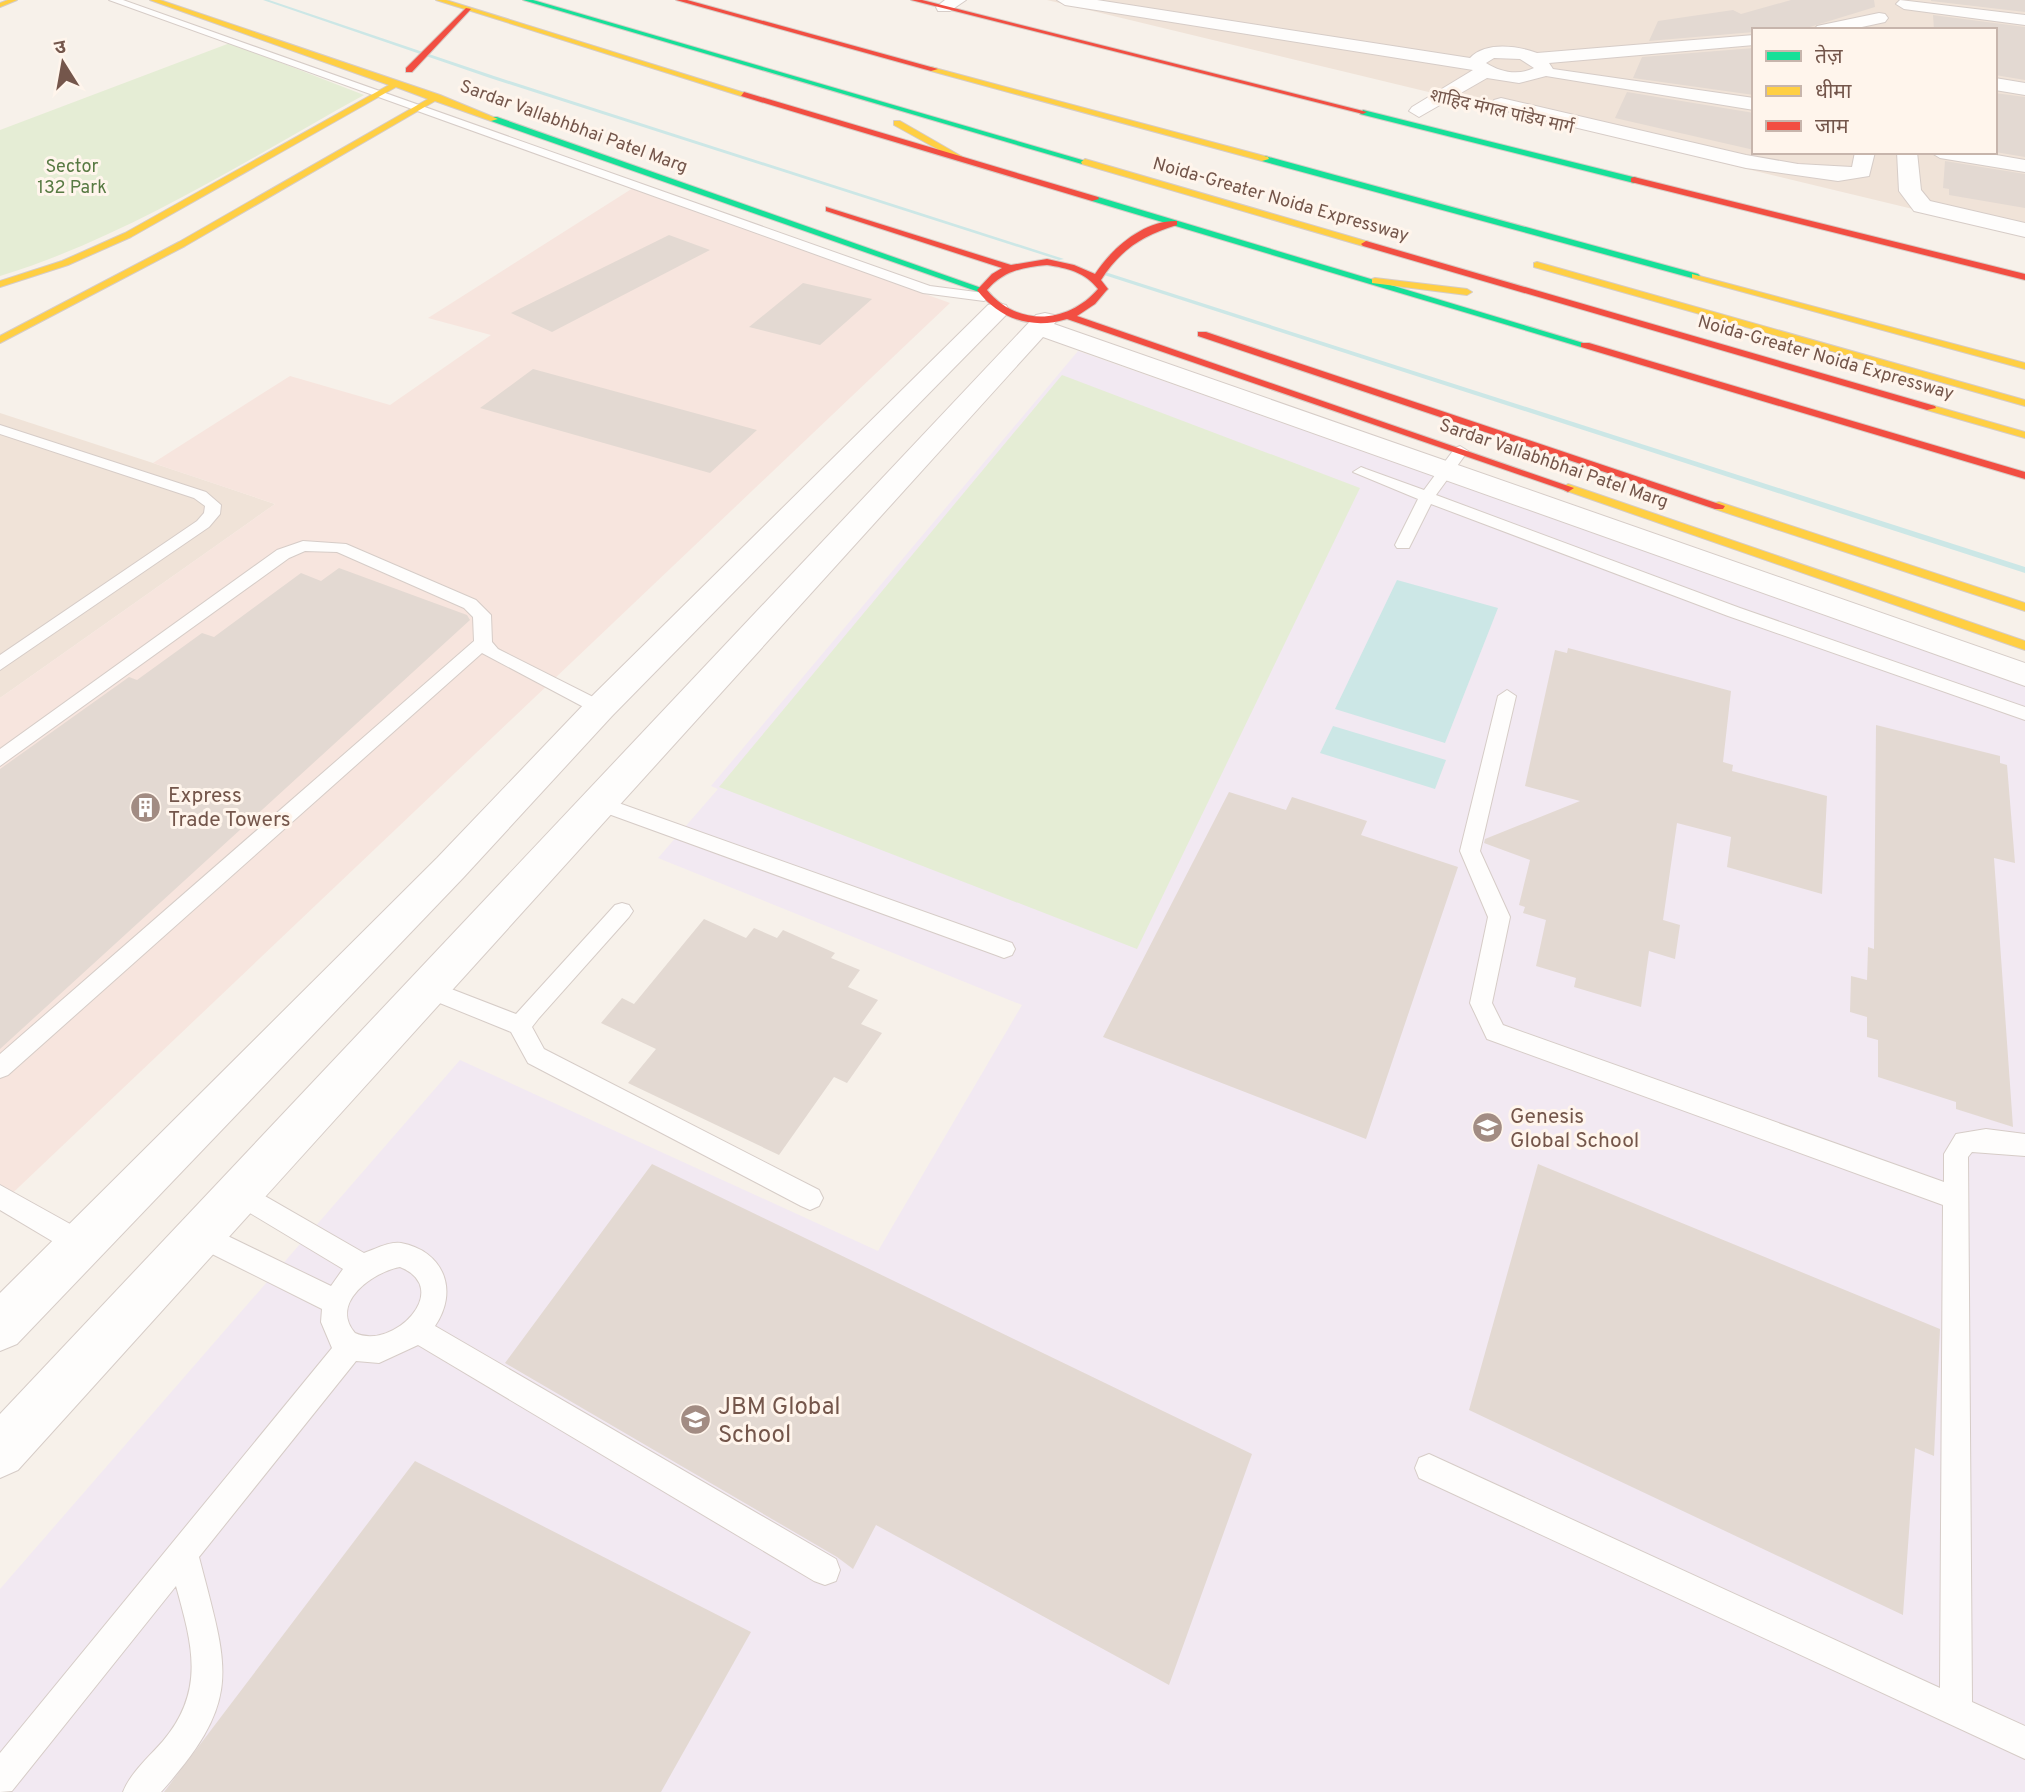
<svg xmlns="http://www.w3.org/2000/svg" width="2025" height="1792" font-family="Overpass,'Noto Sans Devanagari',sans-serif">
<rect width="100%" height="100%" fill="#f7f1ea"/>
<path fill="#f0e3d8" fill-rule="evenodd" d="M1047,0H2025V236ZM1754,30H1995V152H1754Z
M0,413L153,463L275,504L0,698Z"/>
<path fill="#f7e5de" d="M633,188L950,303L0,1205V698L275,504L153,463L290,376L390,405L491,335L428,318Z"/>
<path fill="#f2e9f2" d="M1078,351L2025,684V1792H0V1589L460,1060L878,1251L1022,1005L658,858L718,789L711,786Z"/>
<path fill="#e5edd5" d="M230,43L364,95C246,160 130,236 0,276V130Z
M1062,375L1360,488L1137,949L719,787Z"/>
<path fill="#cce7e6" d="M1397,580L1498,608L1445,743L1335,709Z
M1333,726L1446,760L1435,789L1320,753Z"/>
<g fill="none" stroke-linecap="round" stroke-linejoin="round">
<path fill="#cce7e6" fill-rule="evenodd" d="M263,0H269L494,76L1064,259L1059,260L490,78Z
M1098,271H1102L2025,567V573L1098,273Z"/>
</g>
<path fill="#e3d9d2" d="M1791,0H1874L1875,7L1800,30H1754V32L1649,41L1658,21L1733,10L1741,14Z
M1931,0H2025V12L1931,1Z
M1933,15L2025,27V80L1995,75V30H1934Z
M1754,48V95L1633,78L1642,57Z
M1627,92L1754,113V150L1615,118Z
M1995,93L2025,97V157L1995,152Z
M1945,161L2025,174V208L1949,195V189L1943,188Z
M669,235L710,250L552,332L511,313Z
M803,283L872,299L820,345L749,327Z
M533,369L757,430L710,473L480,408Z
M339,568L467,615L470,620L0,1049V769L129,677L137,680L202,633L214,637L301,573L321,581Z
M1568,648L1731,691L1723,762L1733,765L1732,771L1827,796L1822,894L1727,867L1731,837L1677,823L1663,920L1680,925L1675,959L1649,951L1641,1007L1574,987L1576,978L1536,966L1546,920L1523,913L1525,907L1519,905L1530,860L1484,843L1485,839L1580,801L1525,786L1555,650L1567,653Z
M1876,725L2000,756V763L2007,765L2015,863L1994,858L2013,1127L1956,1109V1102L1878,1077V1040L1867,1037V1017L1850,1012L1851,976L1867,980L1868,947L1874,949Z
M1229,792L1286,810L1292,797L1367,821L1361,835L1458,867L1366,1139L1103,1037Z
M704,919L746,938L754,928L777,938L783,930L835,953L831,958L860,970L848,987L878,1000L861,1024L882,1033L847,1083L834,1077L779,1155L628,1083L656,1049L601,1023L622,998L634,1004Z
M652,1164L1252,1454L1169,1685L876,1525L853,1569L837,1557L505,1363Z
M1538,1164L1940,1329L1934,1456L1915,1448L1903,1615L1469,1410Z
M415,1461L751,1632L661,1792H164Z"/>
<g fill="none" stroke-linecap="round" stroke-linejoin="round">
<defs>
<path id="lane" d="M109,0H123L930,286L984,293L991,297L984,301L923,293Z
M0,425L206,492L221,505L220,514L209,527L0,670V655L197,521L204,513L205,506L194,498L0,434Z
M1460,446L1468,451L1436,495L1740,608L2025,707V720L1728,616L1431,504L1409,548H1397L1395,545L1418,499L1353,472L1361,467L1366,469L1424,490L1455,448Z
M303,541L346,544L476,600L491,615L492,642L498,649L607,704L609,708L600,714L593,712L482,653L8,1075L0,1078V1054L474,641L473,617L464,608L337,552L305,551L289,558L0,766V749L277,550Z
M1507,690L1516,696L1480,851L1510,917L1492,1003L1503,1025L1944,1182V1154L1956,1134L1986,1129L2025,1134V1156L1972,1152L1968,1157L1972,1702L2025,1726V1759L1419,1478L1415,1468L1419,1458L1429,1454L1940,1688L1943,1205L1487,1039L1470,1003L1488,917L1460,851L1498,696Z
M599,796L1012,943L1015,949L1012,955L1004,958L996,955L592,808L589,803Z
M622,903L629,905L633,911L629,917L539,1018L532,1027L544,1049L819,1190L823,1198L819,1206L810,1210L801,1206L528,1063L511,1032L420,995L417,989L420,983L428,980L516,1014L615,905Z
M239,1181L364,1253C375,1249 390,1241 401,1243C444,1251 459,1291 435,1326L836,1559L840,1570L836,1581L825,1585L814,1581L418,1345L379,1363L356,1361L199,1557C228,1670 244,1699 161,1792H123C131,1772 149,1757 163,1741C206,1690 192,1644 176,1586L12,1791L0,1792V1753L332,1348L321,1322L322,1309L192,1244L188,1235L192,1226L201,1223L331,1286L343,1269L230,1201L227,1193L230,1185ZM400,1267C454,1289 393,1351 355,1333C329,1303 373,1272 400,1267Z
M0,1185L90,1235L94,1244L90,1253L81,1256L72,1253L0,1210Z"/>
<path id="street" d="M945,0H966L950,11H938L936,7Z
M1057,0H1097L1470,58C1486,41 1518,46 1537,53L1754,35V45L1549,63L1553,69L1754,98V110L1546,76L1519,83L1487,78L1419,117L1409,111L1412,107L1473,70L1065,5ZM1494,58L1520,59L1534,68C1518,76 1500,72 1486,63Z
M1900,0L2025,15V25L1904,9L1896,4Z
M1879,13L1885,14L1888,18L1885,22L1848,30H1814L1817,26Z
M1995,78L2025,83V95L1995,90Z
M1501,98L1746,155L1798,164L1852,167L1855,152H1875L1869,176L1838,181L1746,168L1494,108L1491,104L1494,100Z
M1897,152H1917L1921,190L1930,201L2025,223V237L1914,211L1899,191Z
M1930,152H1979L2025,160V172L1940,158Z
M997,303L1006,305L1009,310L1006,315L612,716L463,878L17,1344L0,1351V1293L437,858L588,700L988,305Z
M1045,313L1054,315L1057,320L1054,324L2025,663V686L1043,337L18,1470L0,1478V1414L1036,315Z"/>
<path id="fast" d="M523,0H533L1089,162L1082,164Z
M1363,110L1637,178L1638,180L1634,183L1360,114Z
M491,117H497L987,290L979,292L491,121Z
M1265,156L1698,274L1700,276L1692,278L1262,161V157Z
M1092,197H1098L1590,345L1581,347L1092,201Z"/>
<path id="slow" d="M8,0H17L0,7V3Z
M150,0H160L440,95L498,119L491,121L435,101L185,246L0,343V336L179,242L428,99L396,87L131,237L68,265L0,287V281L62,261L125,233L389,85Z
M436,0H446L748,94L741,96Z
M931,67L1268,157L1269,159L1262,161L931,71Z
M894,121H900L966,159L959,161L894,125Z
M1085,159L1369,242L1371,244L1363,246L1082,164L1081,162Z
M1537,262L2025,400V406L1534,267V263Z
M1692,274L2025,363V369L1692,278Z
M1375,278L1467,289L1472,292L1467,295L1372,283V279Z
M1931,405L2025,432V438L1927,410V406Z
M1568,484L2025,641V650L1564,490L1562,488Z
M1719,502L2025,603V611L1715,509V503Z"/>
<path id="jam" d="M676,0H687L938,69L931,71Z
M911,0H922L1367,112L1363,114Z
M466,8L471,9L412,72H406V68Z
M744,92L1098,197L1099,199L1092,201L741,96Z
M1634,177L2025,274V280L1631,182V178Z
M826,207L1011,265L1047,259L1074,265L1095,274C1112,248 1144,220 1177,221V225C1143,235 1120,250 1101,280L1108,289L1106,291L1095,304L1077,316L1574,488L1568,492L1564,490L1067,319C1032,330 999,319 977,290L992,274L1002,268L826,211ZM1047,265C1067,268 1085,272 1098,289C1068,324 1017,327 987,290C1003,271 1023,267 1047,265Z
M1366,241L1935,406L1936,408L1927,410L1363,246L1361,244Z
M1198,332H1206L1725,506L1723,509H1715L1198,336Z
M1581,343H1589L2025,472V479L1581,347Z"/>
</defs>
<use href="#lane" stroke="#d6ccc7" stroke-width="2"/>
<use href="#street" stroke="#d6ccc7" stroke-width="2"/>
<use href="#fast" stroke="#d6ccc6" stroke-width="2"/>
<use href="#slow" stroke="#d6ccc6" stroke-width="2"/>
<use href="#jam" stroke="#d6ccc6" stroke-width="2"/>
<use href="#lane" fill="#fefdfc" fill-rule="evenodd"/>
<use href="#street" fill="#fefdfc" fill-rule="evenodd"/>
<use href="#fast" fill="#16e098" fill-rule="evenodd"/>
<use href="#slow" fill="#ffcf43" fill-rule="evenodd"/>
<use href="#jam" fill="#f24e42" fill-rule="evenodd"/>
</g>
<defs>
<symbol id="building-disc" viewBox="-11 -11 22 22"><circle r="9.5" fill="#a28c83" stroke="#fff5ec"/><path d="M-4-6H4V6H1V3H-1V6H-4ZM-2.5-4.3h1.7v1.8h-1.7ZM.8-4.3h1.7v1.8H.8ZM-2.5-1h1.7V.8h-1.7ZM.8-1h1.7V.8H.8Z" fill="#fff"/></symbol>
<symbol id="school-disc" viewBox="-11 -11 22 22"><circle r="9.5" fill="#a28c83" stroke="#fff5ec"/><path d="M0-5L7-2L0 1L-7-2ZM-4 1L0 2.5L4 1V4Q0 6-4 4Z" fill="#fff"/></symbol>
</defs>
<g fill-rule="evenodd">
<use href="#building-disc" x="128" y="790" width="35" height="35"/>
<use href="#school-disc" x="1470" y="1110" width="35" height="35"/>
<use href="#school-disc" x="678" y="1402" width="35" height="35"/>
</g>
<g text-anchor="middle" stroke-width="6" stroke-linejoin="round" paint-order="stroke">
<g font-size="18" fill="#74564b" stroke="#fff5ec">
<text transform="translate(1502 111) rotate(13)" y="6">शाहिद मंगल पांडेय मार्ग</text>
<text transform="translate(574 126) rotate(20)" y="6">Sardar Vallabhbhai Patel Marg</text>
<text transform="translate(1281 199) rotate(16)" y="6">Noida-Greater Noida Expressway</text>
<text transform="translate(1826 357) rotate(16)" y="6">Noida-Greater Noida Expressway</text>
<text transform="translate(1554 463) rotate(19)" y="6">Sardar Vallabhbhai Patel Marg</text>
</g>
<g font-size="18" fill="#587a43" stroke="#fff5ec">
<text x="72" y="172">Sector<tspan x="72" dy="21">132 Park</tspan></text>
</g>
<g font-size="21" fill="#74564b" stroke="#fff5ec" text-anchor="start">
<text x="168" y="802">Express<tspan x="168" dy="24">Trade Towers</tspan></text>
<text x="1510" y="1123">Genesis<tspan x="1510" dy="24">Global School</tspan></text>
</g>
<g font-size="24" fill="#74564b" stroke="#fff5ec" text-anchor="start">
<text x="718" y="1414">JBM Global<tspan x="718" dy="28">School</tspan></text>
</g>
</g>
<rect x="1752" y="28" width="245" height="126" fill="#fff5ec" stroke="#c7b5ac" stroke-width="2"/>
<rect x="1766" y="51" width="35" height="10" fill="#16e098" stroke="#c7b5ac" stroke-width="2"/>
<text x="1815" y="63" font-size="21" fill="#74564b">तेज़</text>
<rect x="1766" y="86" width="35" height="10" fill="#ffcf43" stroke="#c7b5ac" stroke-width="2"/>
<text x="1815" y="98" font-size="21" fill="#74564b">धीमा</text>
<rect x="1766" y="121" width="35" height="10" fill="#f24e42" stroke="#c7b5ac" stroke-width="2"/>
<text x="1815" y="133" font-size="21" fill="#74564b">जाम</text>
<g transform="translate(63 63) rotate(349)" stroke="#fff5ec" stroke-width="5" paint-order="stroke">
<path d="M0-5L12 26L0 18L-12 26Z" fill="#74564b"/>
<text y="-10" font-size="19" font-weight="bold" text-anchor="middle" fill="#74564b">उ</text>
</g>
</svg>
